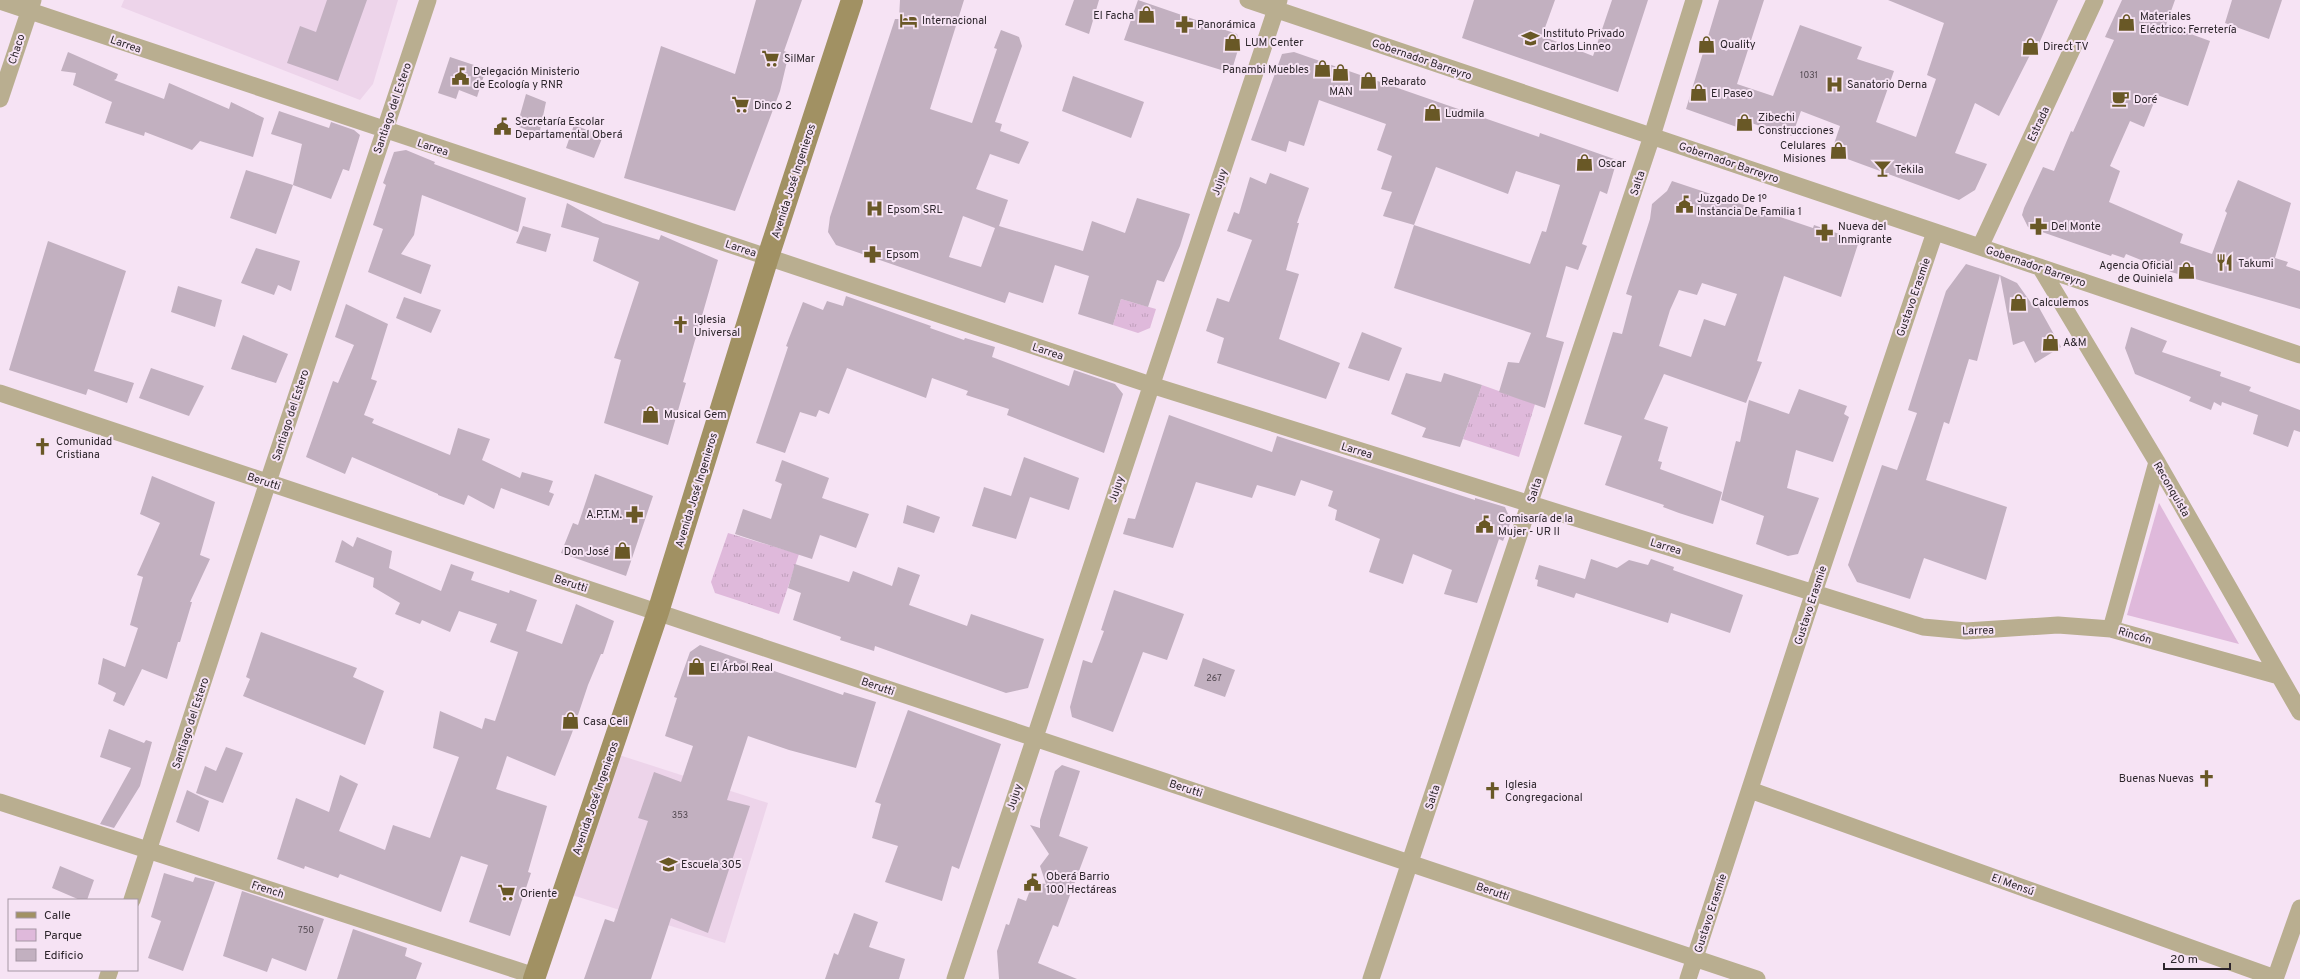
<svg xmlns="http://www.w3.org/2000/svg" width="2300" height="979" font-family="Overpass,sans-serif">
<defs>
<pattern id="grass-tufts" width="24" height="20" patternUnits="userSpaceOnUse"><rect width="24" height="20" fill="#dfb9db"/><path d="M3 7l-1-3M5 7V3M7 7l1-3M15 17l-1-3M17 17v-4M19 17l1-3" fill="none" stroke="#c09fbc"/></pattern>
</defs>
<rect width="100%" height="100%" fill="#f6e3f4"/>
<path fill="#edd4ea" d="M124,0H398L373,84L360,100L121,7Z
M616,754L768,803L725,943L572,895Z"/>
<path fill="url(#grass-tufts)" d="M1121,299L1156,309L1150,328L1138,333L1113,325Z
M1482,385L1535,404L1519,457L1463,439Z
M728,533L799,554L779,614L715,593L711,582Z"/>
<path fill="#dfb9db" d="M2159,503L2239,644L2127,615Z"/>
<path fill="#c2b0c0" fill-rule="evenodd" d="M327,0H367L338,81L287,63L300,26L316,32Z
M756,0H802L784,51L789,53L780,91L735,211L624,178L661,46L735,74Z
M900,0H964L930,109L972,123L997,49L994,48L1001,30L1019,37L1022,46L995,122L1002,124L1000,131L1029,142L1019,164L990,154L976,189L1008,200L999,226L1083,251L1092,221L1125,233L1137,198L1190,214L1180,246L1164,282L1157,280L1148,307L1121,299L1113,325L1078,314L1089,276L1055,265L1043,303L1009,292L1005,303L836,245L828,232L830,217L895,19H899ZM963,216L995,228L981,267L949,257Z
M1074,0H1099L1089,34L1065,25Z
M1138,0L1237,34L1240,43L1231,73L1124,40Z
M1474,0H1555L1542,36L1593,56L1612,0H1648L1618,92L1462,38Z
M1719,0H1764L1737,84L1773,96L1800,25L1862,47L1857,59L1894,71L1876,122L1916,137L1936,79L1927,75L1944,23L1888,0H2058L2034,55L2031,53L1999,116L1975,103L1955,153L1987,164L1975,190L1959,200L1831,153L1840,126L1801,111L1792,136L1751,123L1748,131L1686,109Z
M2122,0H2175L2166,25L2210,41L2188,106L2157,95L2144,127L2130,121L2110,166L2120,171L2109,202L2183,234L2180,243L2212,254L2227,213L2225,211L2238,180L2291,203L2275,258L2288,262L2286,266L2300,271V309L2171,272L2126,254L2124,258L2112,254L2111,256L2028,227L2022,215L2024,208L2043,167L2054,171L2071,131L2073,132L2114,40L2105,37Z
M2232,0H2282L2269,39L2225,23Z
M68,52L118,74L116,79L114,80L164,99L169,83L229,109L231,102L264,118L253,157L200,141L192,150L145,132L144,136L105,123L112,102L73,85L76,73L61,71Z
M1294,52L1539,137L1540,133L1617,160L1607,194L1600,191L1582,244L1587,246L1578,270L1566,266L1546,337L1564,342L1545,408L1499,392L1508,362L1519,363L1531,333L1394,288L1414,225L1383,216L1392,192L1381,189L1392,156L1377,150L1386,124L1319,100L1304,146L1289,141L1286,152L1251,140L1282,54ZM1436,167L1508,194L1516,171L1560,185L1546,232L1542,231L1530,264L1414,225Z
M450,57L486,69L477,97L459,90L456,99L438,93Z
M1073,76L1144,102L1131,138L1062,111Z
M526,94L546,102L539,135L517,126Z
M279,111L329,128L331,122L354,130L360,135L349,171L343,169L331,199L293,185L302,144L271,134Z
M574,125L603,136L594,158L566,148Z
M406,150L435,162L434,164L526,198L518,232L422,195L414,235L401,254L431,265L421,294L368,272L383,229L373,225L386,185L383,183L394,152Z
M246,170L293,185L276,234L230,218Z
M1270,173L1309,188L1297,223H1299L1286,270L1299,274L1279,339L1340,363L1326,399L1217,363L1224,338L1206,331L1217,298L1229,302L1252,240L1227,231L1234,212L1239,214L1250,177L1266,184Z
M1672,181L1813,228L1814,225L1859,241L1841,297L1784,276L1757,361L1762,362L1746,403L1664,374L1644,419L1668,427L1658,461L1662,462L1660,469L1722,492L1713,524L1679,513L1663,507L1664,505L1605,485L1622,436L1584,424L1613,332L1622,334L1632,296L1626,294L1650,219L1652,204L1667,191ZM1702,283L1737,294L1725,326L1704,319L1691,357L1659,346L1670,310L1679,290L1697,295Z
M567,203L603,223L659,240L661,235L718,260L683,382L686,383L668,445L604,423L621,360L614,358L639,282L593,261L599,238L561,227Z
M523,226L551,234L546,252L516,243Z
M48,241L126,271L94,371L134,383L127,403L88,389L86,395L9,370Z
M256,248L300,261L291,291L278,285L274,295L241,283Z
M1966,264L2000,275L1977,361L1969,359L1949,424L1944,422L1926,480L2007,507L1986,580L1924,558L1910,599L1857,582L1848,565L1882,465L1897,470L1917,413L1908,410L1946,291Z
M2000,275L2017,283L2034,307L2037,304L2061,347L2035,363L2024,341L2013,345Z
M178,286L222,300L215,327L171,312Z
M846,296L931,326L930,328L964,340L965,338L995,347L992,357L1069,386L1074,370L1115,384L1123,394L1104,453L1007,415L1009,409L966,395L968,391L932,378L926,398L847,368L829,414L819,410L816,417L800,412L785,453L756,443L788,347L786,346L803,302L823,310L827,301L843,306Z
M404,297L441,310L431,333L396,318Z
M346,304L388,324L371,379L377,381L364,415L374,419L372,423L450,455L458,428L490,439L482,460L520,478L522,472L553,481L549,492L554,494L549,506L501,488L494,509L468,495L464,505L438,495V494L352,457L345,474L306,457L333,381L338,383L354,345L335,337Z
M2131,327L2167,341L2162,352L2221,372L2220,376L2251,387L2249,391L2300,410V432L2294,430L2288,447L2253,434L2258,415L2222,402L2221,406L2214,402L2211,410L2189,401L2191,397L2135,374L2125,348Z
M1362,332L1402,348L1389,381L1348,368Z
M243,335L288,354L276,383L231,369Z
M151,368L204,386L189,416L139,398Z
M1406,373L1441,382L1444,373L1482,385L1460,447L1422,437L1426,428L1391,414Z
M1799,389L1847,406L1844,414L1849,417L1833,462L1796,450L1787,488L1819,498L1798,554L1788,556L1756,544L1764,516L1721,500L1736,441L1740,442L1749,400L1789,414Z
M1169,415L1272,452L1277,436L1475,500V498L1505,507L1511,521L1503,541L1499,539L1477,603L1444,594L1452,570L1413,554L1403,584L1369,572L1380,539L1335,520L1337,510L1328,506L1333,491L1301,480L1295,496L1257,485L1252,498L1196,482L1173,548L1123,534L1128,518L1135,519Z
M1024,457L1079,478L1069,510L1030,497L1016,539L972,526L984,487L1011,496Z
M782,460L829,478L822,498L869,514L856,548L820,535L812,559L735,534L743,509L771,519L782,484L775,481Z
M595,474L653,496L626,576L561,553L573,523L578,525Z
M152,476L215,502L200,555L210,559L190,602H192L180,642H178L167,679L142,669L124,706L113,701L116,693L98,684L103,658L125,667L138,628L130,625L143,577L137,575L160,523L140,514Z
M907,505L940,517L934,533L903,523Z
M357,537L392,551L389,568L441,591L451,564L474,572L471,580L509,593L510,590L537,600L526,631L562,644L576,604L614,621L603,654H601L588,685L572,733L555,776L507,756L496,789L547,806L528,872L531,873L510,936L469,922L488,865L461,856L441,912L340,874L338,878L305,866L304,869L277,859L296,798L329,812L340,775L358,784L339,831L385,850L393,825L430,838L459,757L433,748L440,711L482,729L485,718L495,721L518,652L490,642L497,624L459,611L450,632L422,620L420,624L395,614L400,603L373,587L374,578L335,562L342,540L353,547Z
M1591,559L1617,568L1629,560L1648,565L1651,559L1674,567L1673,570L1743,595L1730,633L1671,613L1668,623L1576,593L1574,598L1537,586L1538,580L1535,579L1539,565L1585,579Z
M795,564L849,582L853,571L892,586L898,567L920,575L909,605L967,626L971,614L1044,639L1028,688L1006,693L875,646L874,651L840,640L841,637L793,620L801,593L788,588Z
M1114,590L1184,614L1167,660L1143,652L1113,732L1072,717L1070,707L1083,660L1092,663L1104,631L1101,630Z
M261,632L357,668L353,677L384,691L365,745L243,696L250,679L246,677Z
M700,645L843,695L844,692L876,702L856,768L789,750L748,736L727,800L750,806L708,933L671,918L651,979H584L605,919L614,922L648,821L638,818L654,772L681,782L693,746L665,736L677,698L674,697L690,652Z
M1203,658L1235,670L1225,697L1194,686Z
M908,710L1001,744L959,869L952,866L942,901L885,882L898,846L872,838L881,804L875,802Z
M109,729L144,743L146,740L152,742L140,786L114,828L100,824L131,768L100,757Z
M226,747L243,753L223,803L196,793L205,766L216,771Z
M1062,765L1080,771L1059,836L1088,847L1058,927L1053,925L1038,963L1077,979H999L997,951L1006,924L1009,925L1018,898L1026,901L1033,882L1046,884L1040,866L1049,854L1030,825L1040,828V820L1055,771Z
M187,790L209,801L199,832L176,822Z
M60,866L94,880L87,900H80L52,888Z
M164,873L193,882L195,877L215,882L183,971L148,958L161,921L151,917Z
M242,891L324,919L306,971L272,958L267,972L223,956Z
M854,913L878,922L869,947L905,959L899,979H825L834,953L838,955Z
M353,929L407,948L405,956L422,963L416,979H337Z"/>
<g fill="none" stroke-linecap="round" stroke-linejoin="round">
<path stroke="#b9ae90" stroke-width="17" d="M1248,0L2300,355
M0,1L1151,385L1923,627L1966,631L2058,625L2111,629
M0,99L33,0
M1980,247L2095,0
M2040,267L2157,462L2300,712
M0,393L1757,979
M2157,462L2111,629L2279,676
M1750,790L2275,978
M0,802L535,976
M132,900L268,482L428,0
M107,979L110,970
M955,979L1279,0
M1371,979L1652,136L1694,0
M1688,979L1814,592L1935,232
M2275,979L2300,908"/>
<path stroke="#a19163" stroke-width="22" d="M534,979L658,612L768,257L852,0"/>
</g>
<defs>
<symbol id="shop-bare" viewBox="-9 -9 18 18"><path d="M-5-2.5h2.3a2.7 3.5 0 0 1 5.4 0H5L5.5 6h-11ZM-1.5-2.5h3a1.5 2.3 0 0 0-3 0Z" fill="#695826" stroke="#f6e3f4" stroke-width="2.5" paint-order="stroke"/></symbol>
<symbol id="hotel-bare" viewBox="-9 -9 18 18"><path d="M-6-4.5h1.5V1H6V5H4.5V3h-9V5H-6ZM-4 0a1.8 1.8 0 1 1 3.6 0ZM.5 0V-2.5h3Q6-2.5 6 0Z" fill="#695826" stroke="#f6e3f4" stroke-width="2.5" paint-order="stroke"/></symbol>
<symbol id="pharmacy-bare" viewBox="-9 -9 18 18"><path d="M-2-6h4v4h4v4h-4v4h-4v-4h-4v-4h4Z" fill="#695826" stroke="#f6e3f4" stroke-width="2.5" paint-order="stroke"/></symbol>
<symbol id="university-bare" viewBox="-9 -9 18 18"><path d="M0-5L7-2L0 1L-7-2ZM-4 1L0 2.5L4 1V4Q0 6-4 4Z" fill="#695826" stroke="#f6e3f4" stroke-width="2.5" paint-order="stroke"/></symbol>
<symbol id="supermarket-bare" viewBox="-9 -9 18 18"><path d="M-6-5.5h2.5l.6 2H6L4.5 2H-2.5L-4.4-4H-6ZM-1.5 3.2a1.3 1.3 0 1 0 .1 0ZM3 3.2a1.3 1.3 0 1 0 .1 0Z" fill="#695826" stroke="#f6e3f4" stroke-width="2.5" paint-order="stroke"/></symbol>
<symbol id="civic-bare" viewBox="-9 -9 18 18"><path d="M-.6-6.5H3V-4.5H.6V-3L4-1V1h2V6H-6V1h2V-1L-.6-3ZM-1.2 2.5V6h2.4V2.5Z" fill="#695826" stroke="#f6e3f4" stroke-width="2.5" paint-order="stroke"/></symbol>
<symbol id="hospital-bare" viewBox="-9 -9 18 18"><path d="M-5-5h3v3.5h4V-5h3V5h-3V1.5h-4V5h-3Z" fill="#695826" stroke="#f6e3f4" stroke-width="2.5" paint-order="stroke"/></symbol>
<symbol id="cafe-bare" viewBox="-9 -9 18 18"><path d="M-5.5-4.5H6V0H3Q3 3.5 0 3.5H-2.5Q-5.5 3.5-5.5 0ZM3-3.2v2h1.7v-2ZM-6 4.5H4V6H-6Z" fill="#695826" stroke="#f6e3f4" stroke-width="2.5" paint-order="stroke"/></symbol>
<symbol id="bar-bare" viewBox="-9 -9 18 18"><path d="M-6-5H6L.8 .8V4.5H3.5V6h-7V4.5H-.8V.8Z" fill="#695826" stroke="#f6e3f4" stroke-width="2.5" paint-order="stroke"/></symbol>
<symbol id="restaurant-bare" viewBox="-9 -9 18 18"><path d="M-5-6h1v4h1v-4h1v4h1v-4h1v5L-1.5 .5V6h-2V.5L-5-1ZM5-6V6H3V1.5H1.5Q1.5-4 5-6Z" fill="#695826" stroke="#f6e3f4" stroke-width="2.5" paint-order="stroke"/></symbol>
<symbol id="church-bare" viewBox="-9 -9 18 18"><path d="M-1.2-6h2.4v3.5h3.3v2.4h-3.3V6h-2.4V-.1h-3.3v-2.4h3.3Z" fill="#695826" stroke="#f6e3f4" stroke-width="2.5" paint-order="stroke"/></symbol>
<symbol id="school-bare" viewBox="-9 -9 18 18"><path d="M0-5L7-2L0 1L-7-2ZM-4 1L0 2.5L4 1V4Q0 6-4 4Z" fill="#695826" stroke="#f6e3f4" stroke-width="2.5" paint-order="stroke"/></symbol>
</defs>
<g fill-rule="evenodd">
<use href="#shop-bare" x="1134" y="2" width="25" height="25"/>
<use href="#hotel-bare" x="896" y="8" width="25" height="25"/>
<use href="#shop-bare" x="2114" y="10" width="25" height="25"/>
<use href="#pharmacy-bare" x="1172" y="12" width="25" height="25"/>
<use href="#university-bare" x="1518" y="26" width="25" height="25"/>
<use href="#shop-bare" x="1220" y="30" width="25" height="25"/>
<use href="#shop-bare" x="1694" y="32" width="25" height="25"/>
<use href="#shop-bare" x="2018" y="34" width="25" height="25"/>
<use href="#supermarket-bare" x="758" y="46" width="25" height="25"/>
<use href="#shop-bare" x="1310" y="56" width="25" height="25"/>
<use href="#shop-bare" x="1328" y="60" width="25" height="25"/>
<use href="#civic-bare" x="448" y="64" width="25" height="25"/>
<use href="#shop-bare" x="1356" y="68" width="25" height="25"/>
<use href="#hospital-bare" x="1822" y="72" width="25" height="25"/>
<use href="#shop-bare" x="1686" y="80" width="25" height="25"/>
<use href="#cafe-bare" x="2108" y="86" width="25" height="25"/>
<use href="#supermarket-bare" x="728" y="92" width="25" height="25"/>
<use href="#shop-bare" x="1420" y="100" width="25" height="25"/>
<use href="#shop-bare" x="1732" y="110" width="25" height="25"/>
<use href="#civic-bare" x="490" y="114" width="25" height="25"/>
<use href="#shop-bare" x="1826" y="138" width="25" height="25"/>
<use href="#shop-bare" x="1572" y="150" width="25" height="25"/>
<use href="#bar-bare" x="1870" y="156" width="25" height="25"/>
<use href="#civic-bare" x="1672" y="192" width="25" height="25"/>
<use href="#hospital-bare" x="862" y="196" width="25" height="25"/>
<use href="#pharmacy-bare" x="2026" y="214" width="25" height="25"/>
<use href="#pharmacy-bare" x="1812" y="220" width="25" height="25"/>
<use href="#pharmacy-bare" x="860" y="242" width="25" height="25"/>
<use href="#restaurant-bare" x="2212" y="250" width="25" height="25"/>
<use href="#shop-bare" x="2174" y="258" width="25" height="25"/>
<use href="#shop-bare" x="2006" y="290" width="25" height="25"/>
<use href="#church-bare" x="668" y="312" width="25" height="25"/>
<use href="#shop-bare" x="2038" y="330" width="25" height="25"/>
<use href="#shop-bare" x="638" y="402" width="25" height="25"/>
<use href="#church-bare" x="30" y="434" width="25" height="25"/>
<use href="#pharmacy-bare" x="622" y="502" width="25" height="25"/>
<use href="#civic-bare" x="1472" y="512" width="25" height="25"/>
<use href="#shop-bare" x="610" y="538" width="25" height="25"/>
<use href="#shop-bare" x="684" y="654" width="25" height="25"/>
<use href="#shop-bare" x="558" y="708" width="25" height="25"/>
<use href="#church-bare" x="2194" y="766" width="25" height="25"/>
<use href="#church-bare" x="1480" y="778" width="25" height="25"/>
<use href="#school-bare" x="656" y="852" width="25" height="25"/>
<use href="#civic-bare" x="1020" y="870" width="25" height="25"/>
<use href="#supermarket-bare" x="494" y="880" width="25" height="25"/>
</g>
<g text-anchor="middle" stroke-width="4" stroke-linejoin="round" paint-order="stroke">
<g font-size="9" fill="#524850">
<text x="1809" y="78">1031</text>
<text x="1214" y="681">267</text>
<text x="680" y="818">353</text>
<text x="306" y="933">750</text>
</g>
<g font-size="11" fill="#2c252b" stroke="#f6e3f4" text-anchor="start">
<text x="1134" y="19" text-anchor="end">El Facha</text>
<text x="2140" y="20">Materiales<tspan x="2140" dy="13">Eléctrico: Ferretería</tspan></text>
<text x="922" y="24">Internacional</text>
<text x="1197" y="28">Panorámica</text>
<text x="1543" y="37">Instituto Privado<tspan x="1543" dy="13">Carlos Linneo</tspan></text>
<text x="1245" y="46">LUM Center</text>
<text x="1720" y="48">Quality</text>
<text x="2043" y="50">Direct TV</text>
<text x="784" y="62">SilMar</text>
<text x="1309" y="73" text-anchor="end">Panambi Muebles</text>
<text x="473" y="75">Delegación Ministerio<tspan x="473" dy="13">de Ecología y RNR</tspan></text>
<text x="1381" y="85">Rebarato</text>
<text x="1847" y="88">Sanatorio Derna</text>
<text x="1341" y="95" text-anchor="middle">MAN</text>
<text x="1711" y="97">El Paseo</text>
<text x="2134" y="103">Doré</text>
<text x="754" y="109">Dinco 2</text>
<text x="1445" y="117">Ludmila</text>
<text x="1758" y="121">Zibechi<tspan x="1758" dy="13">Construcciones</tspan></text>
<text x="515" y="125">Secretaría Escolar<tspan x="515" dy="13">Departamental Oberá</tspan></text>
<text x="1826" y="149" text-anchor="end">Celulares<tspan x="1826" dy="13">Misiones</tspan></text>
<text x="1598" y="167">Oscar</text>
<text x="1895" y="173">Tekila</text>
<text x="1697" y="202">Juzgado De 1º<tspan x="1697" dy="13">Instancia De Familia 1</tspan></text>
<text x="887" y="213">Epsom SRL</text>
<text x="1838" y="230">Nueva del<tspan x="1838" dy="13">Inmigrante</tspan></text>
<text x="2051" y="230">Del Monte</text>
<text x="886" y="258">Epsom</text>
<text x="2238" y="267">Takumi</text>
<text x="2173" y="269" text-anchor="end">Agencia Oficial<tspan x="2173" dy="13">de Quiniela</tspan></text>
<text x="2032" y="306">Calculemos</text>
<text x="694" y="323">Iglesia<tspan x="694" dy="13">Universal</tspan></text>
<text x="2063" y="346">A&amp;M</text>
<text x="664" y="418">Musical Gem</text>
<text x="56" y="445">Comunidad<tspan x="56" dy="13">Cristiana</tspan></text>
<text x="622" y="518" text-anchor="end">A.P.T.M.</text>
<text x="1498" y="522">Comisaría de la<tspan x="1498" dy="13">Mujer - UR II</tspan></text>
<text x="609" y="555" text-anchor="end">Don José</text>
<text x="710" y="671">El Árbol Real</text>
<text x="583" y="725">Casa Celi</text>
<text x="2194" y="782" text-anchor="end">Buenas Nuevas</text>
<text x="1505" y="788">Iglesia<tspan x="1505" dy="13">Congregacional</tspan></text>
<text x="681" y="868">Escuela 305</text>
<text x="1046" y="880">Oberá Barrio<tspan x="1046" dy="13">100 Hectáreas</tspan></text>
<text x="520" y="897">Oriente</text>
</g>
<g font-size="11" fill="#2c252b" stroke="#f6e3f4">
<text transform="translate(126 44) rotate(19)" y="4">Larrea</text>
<text transform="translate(16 49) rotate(-72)" y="4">Chaco</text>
<text transform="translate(1422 59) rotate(19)" y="4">Gobernador Barreyro</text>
<text transform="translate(392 108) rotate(-71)" y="4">Santiago del Estero</text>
<text transform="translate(2038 124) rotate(-65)" y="4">Estrada</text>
<text transform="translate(433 147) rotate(18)" y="4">Larrea</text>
<text transform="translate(1729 162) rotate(19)" y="4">Gobernador Barreyro</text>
<text transform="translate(793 181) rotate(-72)" y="4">Avenida José Ingenieros</text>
<text transform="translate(1219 182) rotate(-72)" y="4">Jujuy</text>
<text transform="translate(1637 183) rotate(-72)" y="4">Salta</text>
<text transform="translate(741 248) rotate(18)" y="4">Larrea</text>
<text transform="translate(2036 266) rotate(19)" y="4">Gobernador Barreyro</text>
<text transform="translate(1913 297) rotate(-71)" y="4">Gustavo Erasmie</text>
<text transform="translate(1048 351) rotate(18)" y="4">Larrea</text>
<text transform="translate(290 415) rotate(-72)" y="4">Santiago del Estero</text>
<text transform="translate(1357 450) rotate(17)" y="4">Larrea</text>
<text transform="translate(264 481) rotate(18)" y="4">Berutti</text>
<text transform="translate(1116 489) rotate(-72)" y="4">Jujuy</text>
<text transform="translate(2172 489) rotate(60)" y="4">Reconquista</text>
<text transform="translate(696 490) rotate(-73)" y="4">Avenida José Ingenieros</text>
<text transform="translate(1534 490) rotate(-72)" y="4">Salta</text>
<text transform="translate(1666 546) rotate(17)" y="4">Larrea</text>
<text transform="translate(571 583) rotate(18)" y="4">Berutti</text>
<text transform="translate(1810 605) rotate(-72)" y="4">Gustavo Erasmie</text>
<text transform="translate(1978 630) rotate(-2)" y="4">Larrea</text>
<text transform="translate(2135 635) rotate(16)" y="4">Rincón</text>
<text transform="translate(878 686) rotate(19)" y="4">Berutti</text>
<text transform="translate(190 723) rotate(-72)" y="4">Santiago del Estero</text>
<text transform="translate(1186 788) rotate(18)" y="4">Berutti</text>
<text transform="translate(1014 797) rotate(-72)" y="4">Jujuy</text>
<text transform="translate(1432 797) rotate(-72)" y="4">Salta</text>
<text transform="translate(595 798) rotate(-71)" y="4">Avenida José Ingenieros</text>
<text transform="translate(2013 884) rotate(20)" y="4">El Mensú</text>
<text transform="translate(268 889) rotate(18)" y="4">French</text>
<text transform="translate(1493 891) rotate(19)" y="4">Berutti</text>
<text transform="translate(1710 913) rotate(-72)" y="4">Gustavo Erasmie</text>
</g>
</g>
<rect x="8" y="899" width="130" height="72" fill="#f6e3f4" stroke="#a597a4"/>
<rect x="16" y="912" width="20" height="6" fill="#a19163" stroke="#a597a4"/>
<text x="44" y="919" font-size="12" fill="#2c252b">Calle</text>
<rect x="16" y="929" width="20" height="12" fill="#dfb9db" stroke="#a597a4"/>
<text x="44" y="939" font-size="12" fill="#2c252b">Parque</text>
<rect x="16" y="949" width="20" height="12" fill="#c2b0c0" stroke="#a597a4"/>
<text x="44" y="959" font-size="12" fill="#2c252b">Edificio</text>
<path d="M2164 963v6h66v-6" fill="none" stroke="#2c252b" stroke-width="2"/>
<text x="2170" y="963" font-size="12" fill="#2c252b" stroke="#f6e3f4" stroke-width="3" paint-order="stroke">20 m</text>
</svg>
